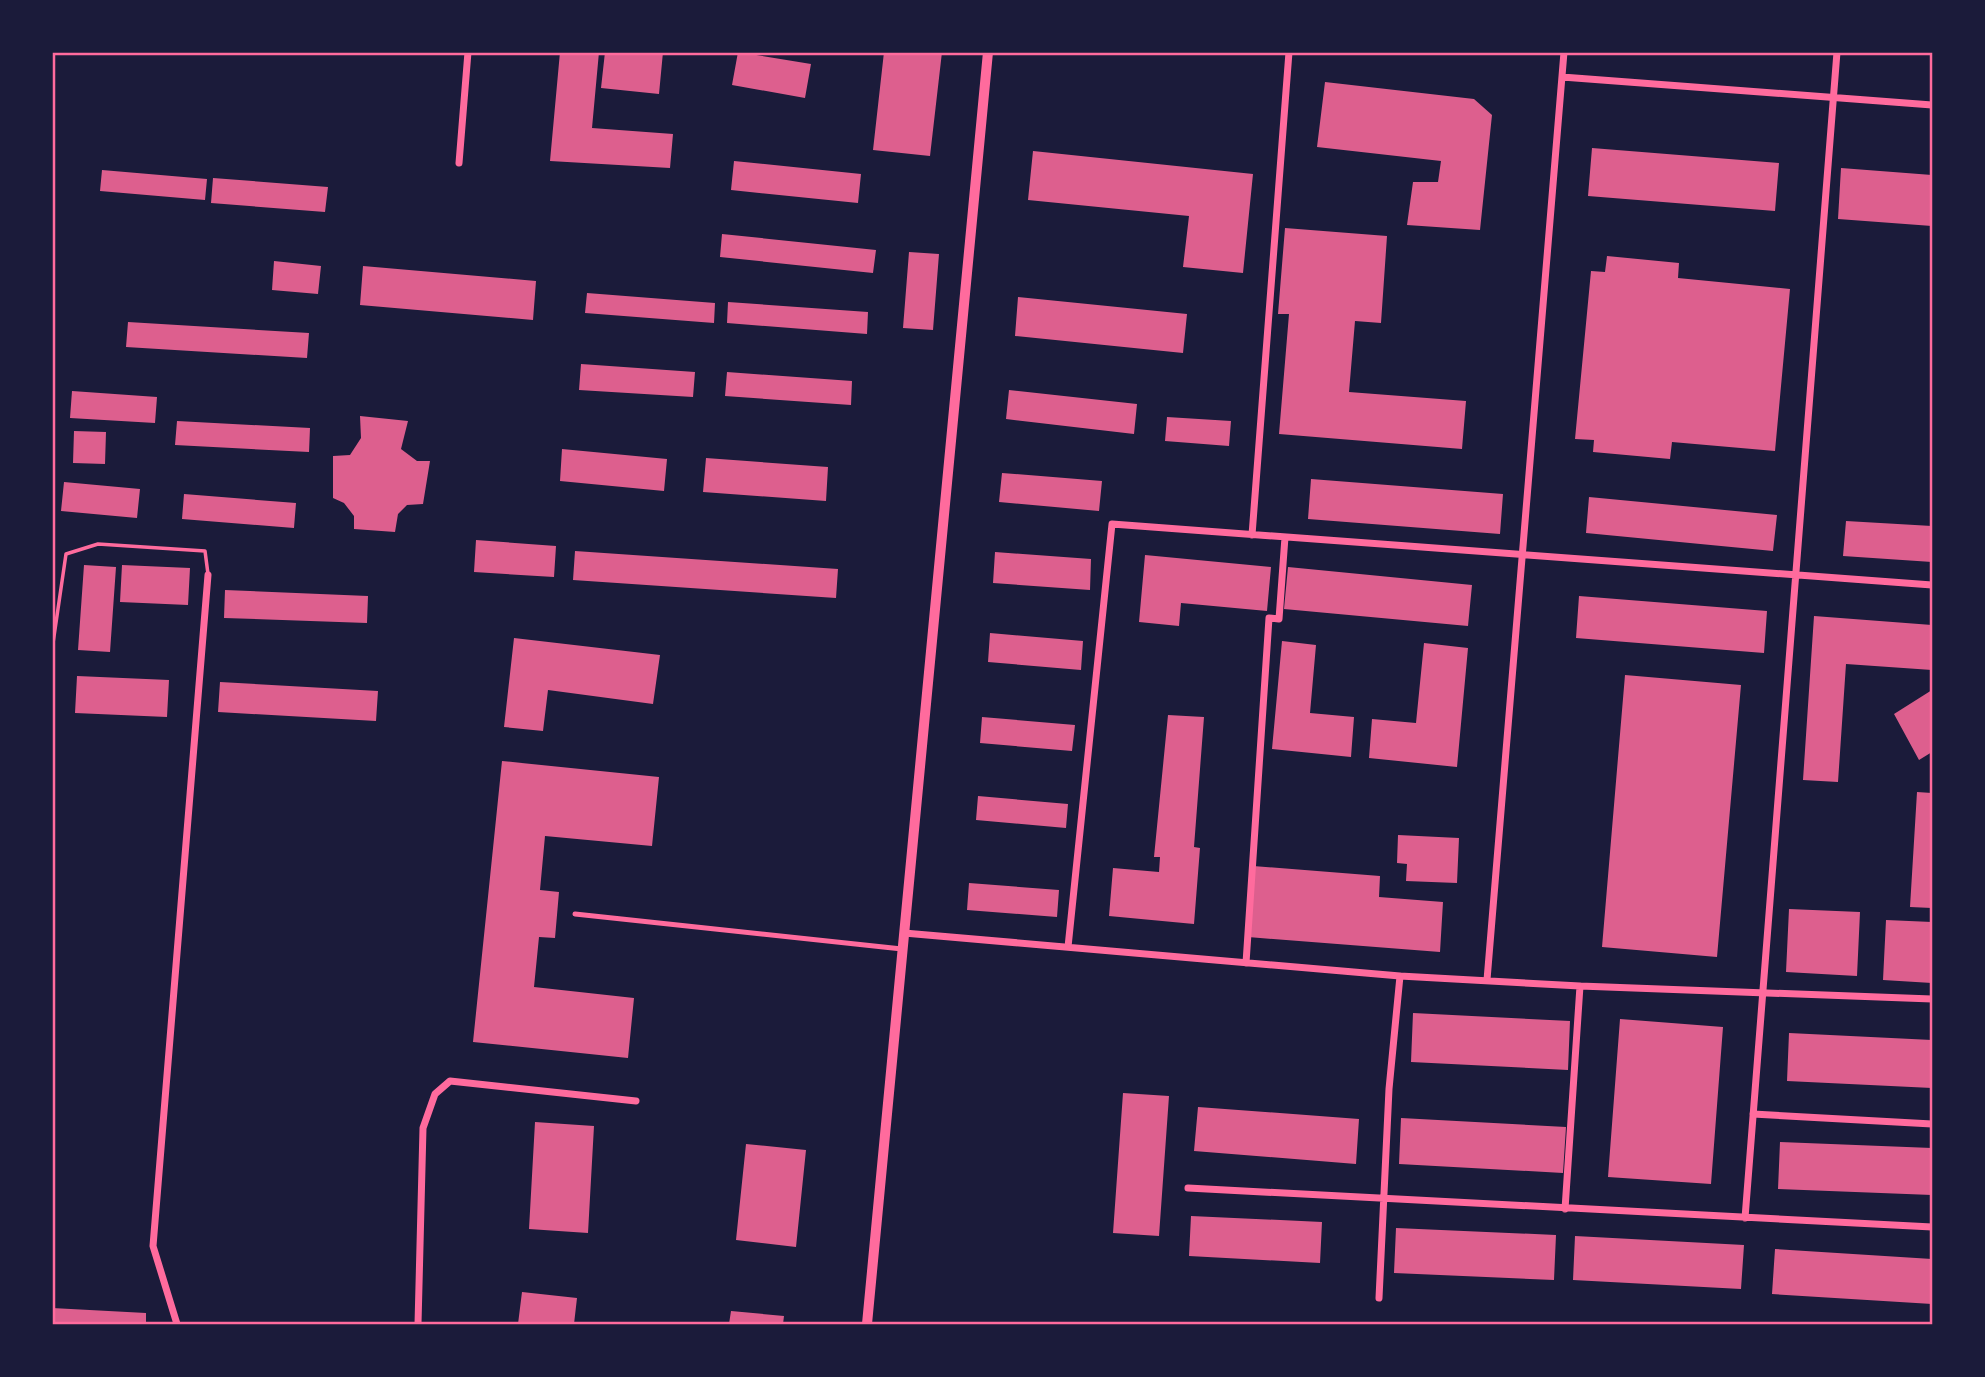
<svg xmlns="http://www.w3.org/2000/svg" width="1985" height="1377" font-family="Georgia,serif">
<rect width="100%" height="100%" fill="#1b1b3a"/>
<path fill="#dd5f8e" d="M560,52H599L592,128L673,134L670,168L550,161Z
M605,52H663L659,94L601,88Z
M738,52L811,64L805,98L732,85Z
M884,52H942L930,156L873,150Z
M1325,82L1474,99L1492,115L1480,230L1407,225L1413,182H1438L1441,161L1317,147Z
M1592,148L1779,163L1775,211L1588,196Z
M1033,151L1253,174L1243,273L1183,267L1189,216L1028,200Z
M734,161L861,174L858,203L731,190Z
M1841,168L1932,175V226L1838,219Z
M102,170L207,179L205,200L100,191Z
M213,178L328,187L325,212L211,203Z
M1285,228L1387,236L1381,323L1355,321L1349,392L1466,401L1462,449L1279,434L1289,314H1278Z
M722,234L876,250L873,273L720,257Z
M909,252L939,254L933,330L903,328Z
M1607,256L1679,263L1678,278L1790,289L1775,451L1672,442L1670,459L1593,452L1594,440L1575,439L1591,271L1605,272Z
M274,261L321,266L318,294L272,290Z
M363,266L536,281L533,320L360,305Z
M587,293L715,303L714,323L585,313Z
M1018,297L1187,314L1183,353L1015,336Z
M728,302L868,312L867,334L727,323Z
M128,322L309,333L307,358L126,347Z
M581,364L695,372L693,397L579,390Z
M727,372L852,381L851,405L725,396Z
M1009,390L1137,404L1134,434L1006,419Z
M72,391L157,397L155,423L70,418Z
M360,416L408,421L401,449L417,461H430L423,504L407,505L398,514L395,532L354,529V516L344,503L333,498V456L350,455L361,438Z
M1167,417L1231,421L1229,446L1165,441Z
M177,421L310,428L309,452L175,445Z
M74,431L106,432L105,464L73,463Z
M562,449L667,459L664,491L560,481Z
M706,458L828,467L826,501L703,492Z
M1002,473L1102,481L1099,511L999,502Z
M1311,479L1503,494L1500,534L1308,519Z
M64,482L140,489L137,518L61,511Z
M184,494L296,503L294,528L182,519Z
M1589,497L1777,515L1773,551L1586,533Z
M1846,521L1932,526V562L1843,556Z
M476,540L556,546L554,577L474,572Z
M575,551L838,569L836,598L573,580Z
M995,552L1091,559L1090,590L993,583Z
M1145,555L1271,567L1267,611L1181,603L1179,626L1139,622Z
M84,565L116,567L110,652L78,650Z
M122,565L190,568L188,605L120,602Z
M1288,567L1472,585L1468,626L1284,609Z
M225,590L368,596L367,623L224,618Z
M1579,596L1767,611L1764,653L1576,638Z
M1814,616L1932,625V670L1846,664L1838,782L1803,780Z
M990,633L1083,641L1081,670L988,662Z
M514,638L660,655L653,704L548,690L543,731L504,727Z
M1282,641L1316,645L1310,713L1354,717L1351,757L1272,749Z
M1424,643L1468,648L1457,767L1369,758L1372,719L1416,723Z
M1625,675L1741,685L1717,957L1602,947Z
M77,676L169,680L167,717L75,713Z
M220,682L378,691L376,721L218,712Z
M1932,690V752L1919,760L1894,714Z
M1168,715L1204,717L1194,847L1200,848L1194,924L1109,916L1113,868L1159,872L1160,857H1154Z
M982,717L1075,725L1072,751L980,743Z
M502,761L659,777L652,846L545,836L540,890L559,892L555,938L539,937L534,987L634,998L628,1058L473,1042Z
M1917,792L1932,793V908L1910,907Z
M978,796L1068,804L1066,828L976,820Z
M1398,835L1459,838L1457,883L1406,881L1407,864L1397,863Z
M1253,866L1380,876L1379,897L1443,902L1440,952L1248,937Z
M969,883L1059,890L1057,917L967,910Z
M1789,909L1860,912L1857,976L1786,972Z
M1886,920L1932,922V983L1883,980Z
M1413,1013L1570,1021L1568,1070L1411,1062Z
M1620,1019L1723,1027L1711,1184L1608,1177Z
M1789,1033L1932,1040V1088L1787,1081Z
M1123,1093L1169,1096L1159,1236L1113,1233Z
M1198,1107L1359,1119L1356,1164L1194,1151Z
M1401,1118L1566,1127L1563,1173L1399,1164Z
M535,1122L594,1126L588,1233L529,1229Z
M1780,1142L1932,1148V1195L1778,1189Z
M746,1144L806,1150L796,1247L736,1240Z
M1191,1216L1322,1222L1320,1263L1189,1256Z
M1396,1228L1556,1235L1554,1280L1394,1273Z
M1575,1236L1744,1245L1741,1289L1573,1280Z
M1775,1249L1932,1259V1304L1772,1294Z
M522,1292L577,1298L574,1324H518Z
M52,1308L146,1313V1324H52Z
M731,1311L784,1316L783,1324H729Z"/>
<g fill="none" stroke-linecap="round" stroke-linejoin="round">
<path stroke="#ff6b9d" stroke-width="3.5" d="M52,650L66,554L98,544L205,551L208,574"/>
<path stroke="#ff6b9d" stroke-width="5" d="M575,914L902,949"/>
<path stroke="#ff6b9d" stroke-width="7" d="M1562,77L1932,105
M459,163L468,52
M1252,535L1289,52
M904,933L1400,976L1580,986L1932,999
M1068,947L1112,524L1932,585
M1246,963L1269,618L1279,619L1285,537
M1487,980L1564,52
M1753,1114L1932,1124
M1188,1188L1932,1227
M1565,1209L1580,986
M1745,1218L1837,52
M1379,1298L1389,1089L1400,976
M177,1324L153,1246L208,575
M418,1324L423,1128L435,1094L450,1081L636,1101"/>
<path stroke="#ff6b9d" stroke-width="10" d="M867,1324L988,52"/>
</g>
<rect width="1985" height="1377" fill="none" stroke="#1b1b3a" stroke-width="108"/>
<rect x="54" y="54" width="1877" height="1269" fill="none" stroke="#ff6b9d" stroke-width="2.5"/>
</svg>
